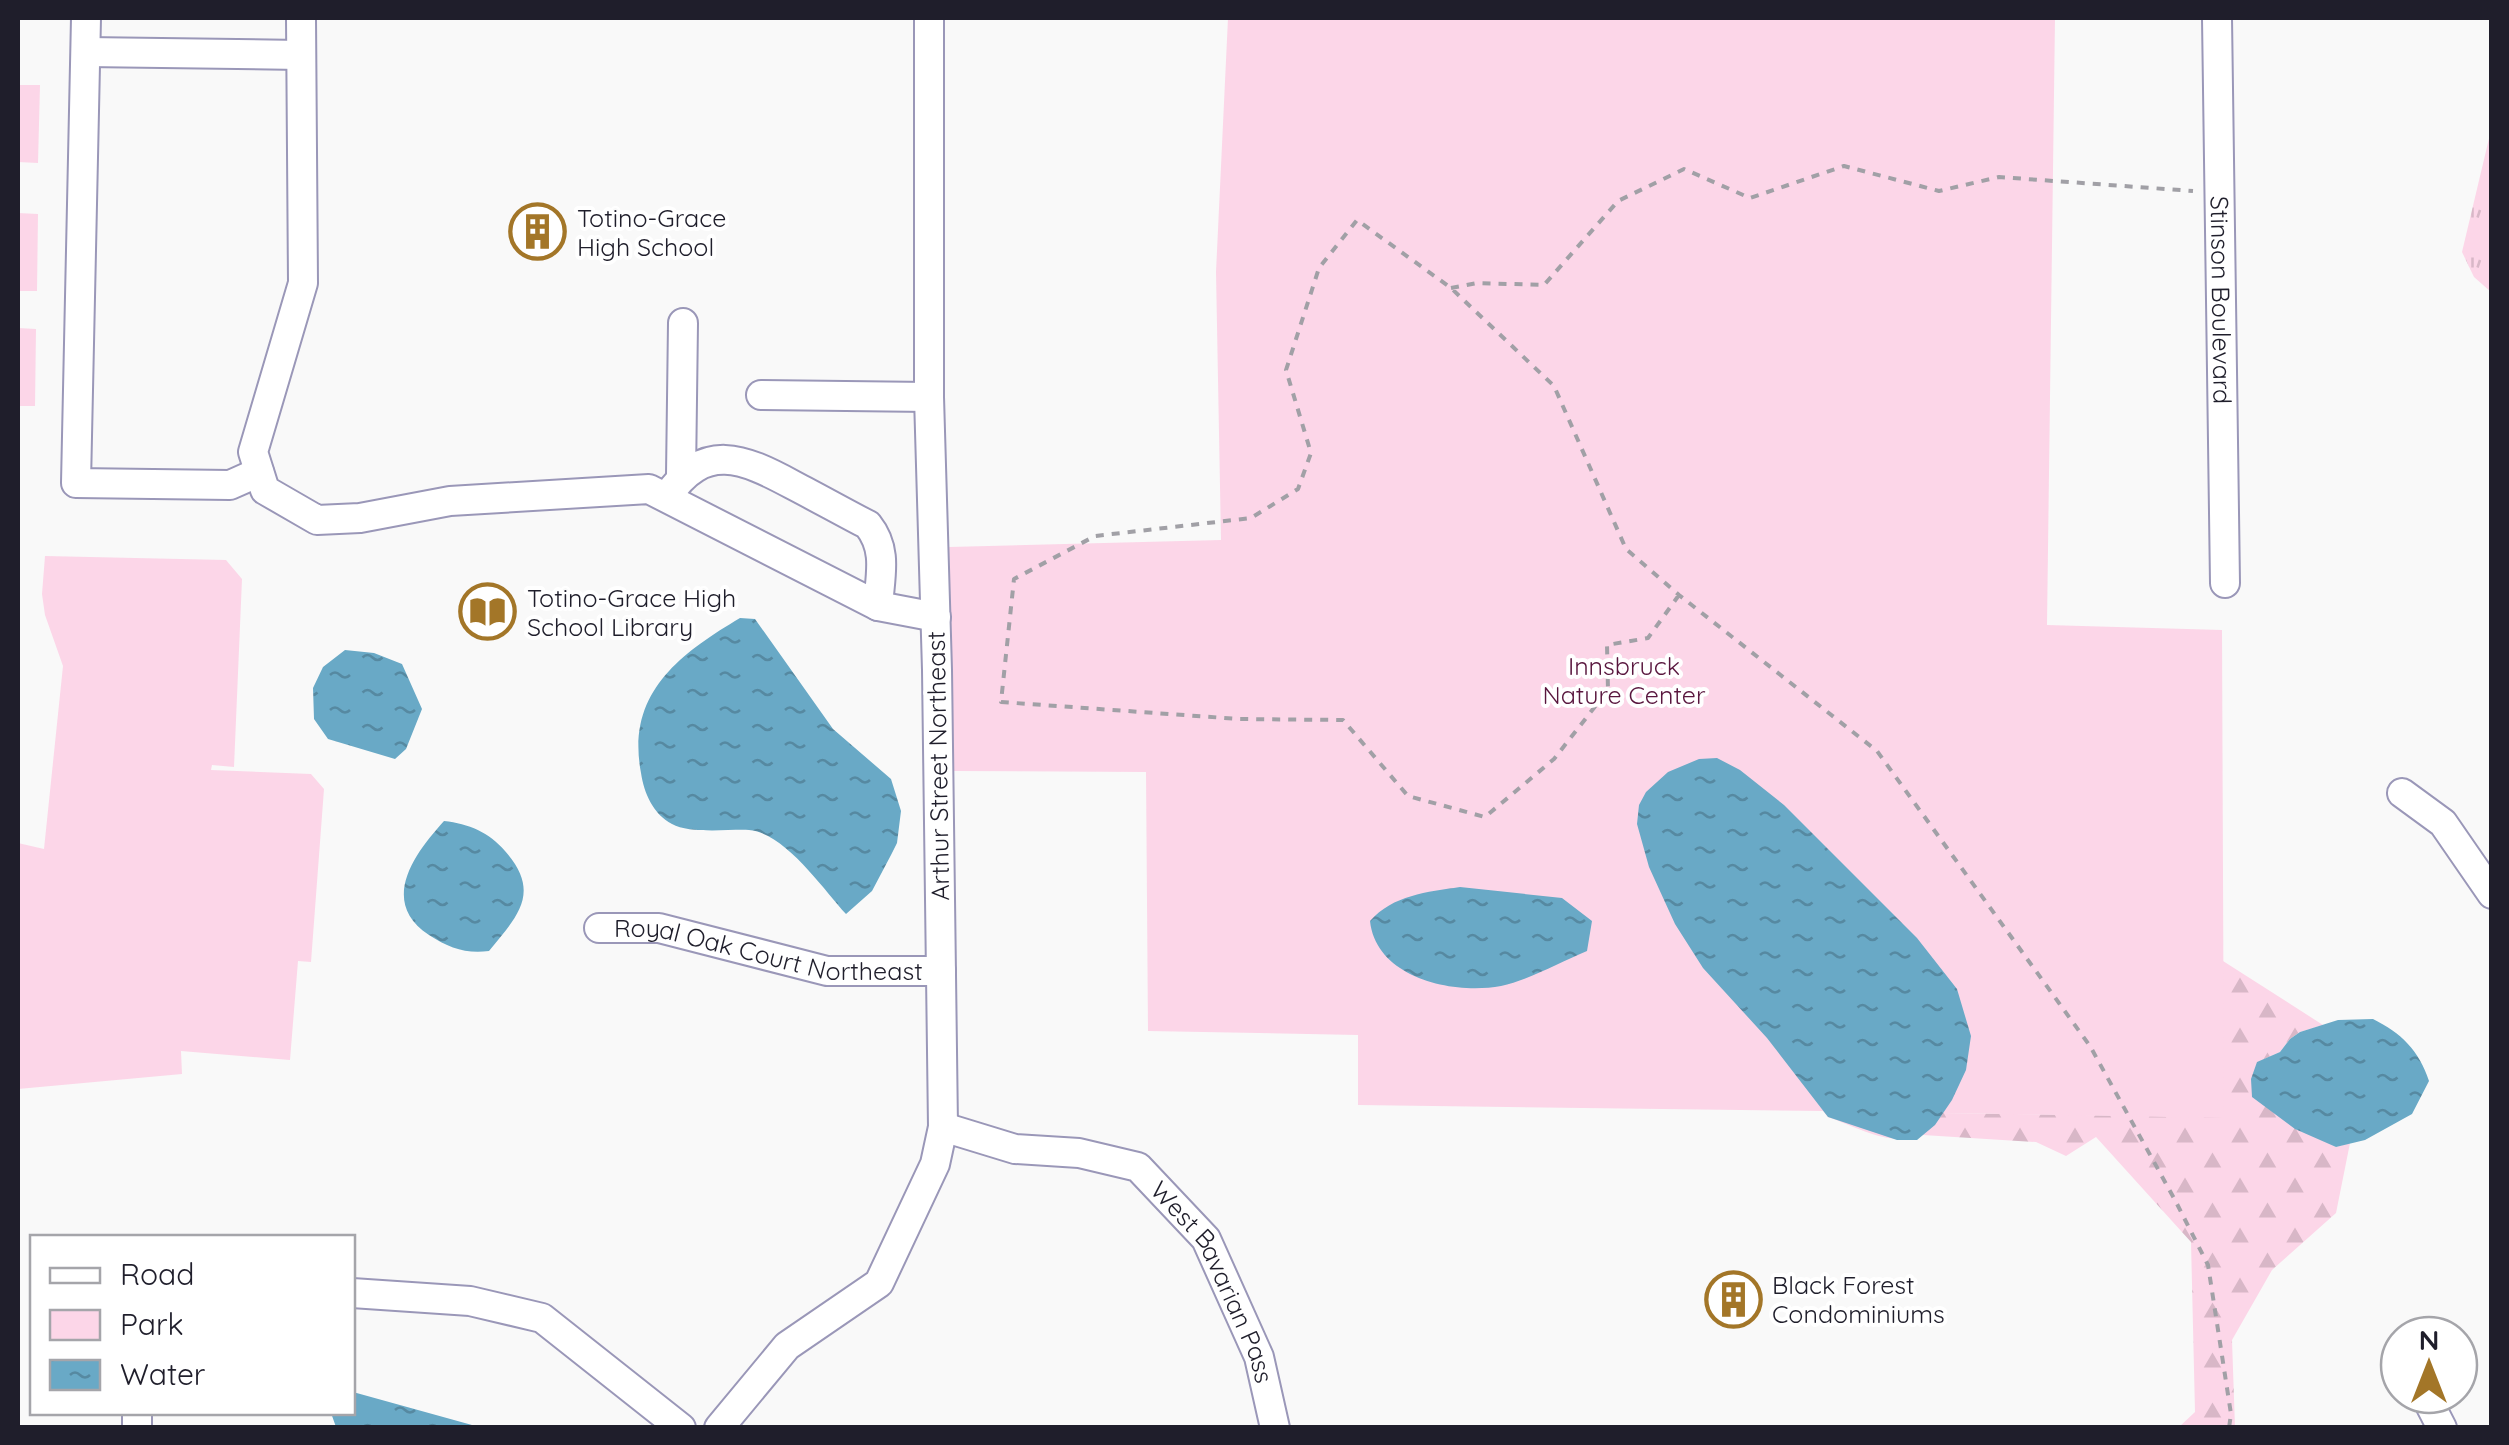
<svg xmlns="http://www.w3.org/2000/svg" width="2509" height="1445" font-family="Quicksand,sans-serif">
<defs>
<pattern id="grass-tufts" width="24" height="20" patternUnits="userSpaceOnUse" patternTransform="scale(2.5)"><rect width="24" height="20" fill="#fcd6e8"/><path d="M3 7l-1-3M5 7V3M7 7l1-3M15 17l-1-3M17 17v-4M19 17l1-3" fill="none" stroke="#d8b7c7"/></pattern>
<pattern id="forest-firs" width="22" height="20" patternUnits="userSpaceOnUse" patternTransform="scale(2.5)"><rect width="22" height="20" fill="#fcd6e8"/><path d="M5 1l3.5 6h-7zM16 11l3.5 6h-7z" fill="#d8b7c7"/></pattern>
<pattern id="water-ripples" width="26" height="14" patternUnits="userSpaceOnUse" patternTransform="scale(2.5)"><rect width="26" height="14" fill="#69a9c6"/><path d="M2 4q2-2 4 0t4 0M15 11q2-2 4 0t4 0" fill="none" stroke="#5689a1"/></pattern>
</defs>
<rect width="100%" height="100%" fill="#f9f9f9"/>
<path fill="url(#grass-tufts)" d="M2491,130L2492,292H2491L2474,277L2462,252Z"/>
<path fill="url(#forest-firs)" d="M2223,961L2323,1025L2300,1032L2290,1039L2280,1052L2258,1062L2319,1138L2336,1147L2350,1143L2336,1213L2272,1270L2232,1340L2235,1427H2179L2195,1412L2191,1242L2096,1137L2066,1156L2036,1142L1923,1135L1943,1113L2223,1117Z"/>
<path fill="#fcd6e8" d="M1228,18H2055L2047,625L2222,630L2224,1118L1943,1113C1911,1159 1872,1133 1828,1117L1823,1111L1358,1105V1035L1148,1031L1146,772L954,771L949,547L1221,540L1216,272Z
M18,85H40L38,163L18,162Z
M18,213L38,214L37,291H18Z
M18,328L36,329L35,406H18Z
M45,556L226,560L242,579L234,767L212,765L211,770L311,774L324,789L311,962L298,961L290,1060L181,1051L182,1074L18,1089V843L44,849L63,666L45,615L42,594Z"/>
<path fill="url(#water-ripples)" d="M740,618L755,619L833,729L891,779L901,811L897,843L891,855L872,891L846,914C823,889 785,833 749,830C729,829 689,834 672,824C653,814 644,793 641,773C626,694 678,655 740,618Z
M345,650L374,653L402,664L422,709L406,749L395,759L328,739L314,719L313,688L323,667Z
M1717,758L1740,770L1784,805L1917,938L1957,989L1971,1036L1966,1070L1952,1100L1935,1125L1917,1140H1897L1828,1117L1767,1038L1703,968L1675,924L1649,867L1637,824L1639,805L1646,792L1668,772L1699,759Z
M444,821C469,824 489,832 505,851C541,892 519,915 489,951C466,954 449,948 429,935C379,902 414,854 444,821Z
M1460,887L1562,898L1592,921L1587,951C1560,962 1529,980 1501,986C1453,995 1376,978 1370,921C1393,895 1427,892 1460,887Z
M2373,1019C2401,1033 2419,1050 2429,1081L2412,1114L2365,1140L2336,1147L2295,1129L2252,1097L2251,1079L2257,1062L2280,1052L2290,1039L2300,1032L2338,1020Z
M353,1392L472,1425L475,1427H336L331,1413L352,1412Z"/>
<g fill="none" stroke-linecap="round" stroke-linejoin="round">
<defs>
<g id="minor">
<path d="M86,18L76,483L230,485L259,472"/>
<path d="M301,18L303,283L253,452L265,490L317,520L360,518L450,501L649,489L878,606L936,617"/>
<path id="s1" d="M2217,18L2225,583"/>
<path d="M86,52L301,55"/>
<path d="M761,395L929,397"/>
<path d="M681,475L683,323"/>
<path d="M667,497C704,441 743,458 793,485C818,498 843,512 868,525C888,550 880,576 878,606"/>
<path d="M2402,793L2443,823L2492,894"/>
<path id="s2" d="M599,928H659L827,971H941"/>
<path id="s3" d="M943,1127L1015,1149L1079,1153L1138,1167L1206,1239L1259,1357L1275,1428"/>
<path d="M352,1293L470,1301L542,1318L681,1428"/>
<path d="M2425,1395L2442,1428"/>
<path d="M137,1428V1412"/>
<path d="M719,1428L787,1346L879,1283L935,1164L943,1127L937,670L929,397V18"/>
</g>
</defs>
<use href="#minor" stroke="#9a97b8" stroke-width="32"/>
<path stroke="#a1a0a6" stroke-width="4" stroke-dasharray="8 8" stroke-linecap="butt" d="M1451,288L1477,283L1544,285L1618,201L1684,169L1750,198L1844,166L1939,191L1999,177L2193,191
M1679,595L1648,638L1607,645L1608,690L1554,759L1485,817L1408,796L1343,720L1239,719L1001,702L1014,579L1095,536L1251,518L1298,489L1311,453L1286,370L1319,268L1357,220L1451,288L1554,386L1626,549L1679,595L1877,751L2090,1046L2175,1200L2208,1265L2231,1414L2229,1428"/>
<use href="#minor" stroke="#fff" stroke-width="28"/>
</g>
<defs>
<symbol id="building-ring" viewBox="-11 -11 22 22"><circle r="9.5" fill="#fff" stroke="#a37628" stroke-width="1.5"/><path d="M-4-6H4V6H1V3H-1V6H-4ZM-2.5-4.3h1.7v1.8h-1.7ZM.8-4.3h1.7v1.8H.8ZM-2.5-1h1.7V.8h-1.7ZM.8-1h1.7V.8H.8Z" fill="#a37628"/></symbol>
<symbol id="library-ring" viewBox="-11 -11 22 22"><circle r="9.5" fill="#fff" stroke="#a37628" stroke-width="1.5"/><path d="M-6-4Q-3-5.5-.7-3.5V5Q-3 3-6 4ZM6-4Q3-5.5 .7-3.5V5Q3 3 6 4Z" fill="#a37628"/></symbol>
</defs>
<g fill-rule="evenodd">
<use href="#building-ring" x="506" y="200" width="63" height="63"/>
<use href="#library-ring" x="456" y="580" width="63" height="63"/>
<use href="#building-ring" x="1702" y="1268" width="63" height="63"/>
</g>
<g text-anchor="middle" stroke-width="8" stroke-linejoin="round" paint-order="stroke">
<g font-size="25" fill="#1f1e2b" stroke="#fff" text-anchor="start">
<text x="577" y="227">Totino-Grace<tspan x="577" dy="29">High School</tspan></text>
<text x="527" y="607">Totino-Grace High<tspan x="527" dy="29">School Library</tspan></text>
<text x="1772" y="1294">Black Forest<tspan x="1772" dy="29">Condominiums</tspan></text>
</g>
<g font-size="25" fill="#1f1e2b" stroke="#fff">
<text dy="9" stroke="none"><textPath href="#s1" startOffset="282">Stinson Boulevard</textPath></text>
<text transform="translate(938 766) rotate(-91)" y="9">Arthur Street Northeast</text>
<text dy="9" stroke="none"><textPath href="#s2" startOffset="172">Royal Oak Court Northeast</textPath></text>
<text dy="9" stroke="none"><textPath href="#s3" startOffset="340">West Bavarian Pass</textPath></text>
</g>
<g font-size="25" fill="#59163e" stroke="#fff">
<text x="1624" y="675">Innsbruck<tspan x="1624" dy="29">Nature Center</tspan></text>
</g>
</g>
<rect width="2509" height="1445" fill="none" stroke="#1f1e2b" stroke-width="40"/>
<rect x="30" y="1235" width="325" height="180" fill="#ffffff" stroke="#a5a5aa" stroke-width="2.5"/>
<rect x="50" y="1268" width="50" height="15" fill="#ffffff" stroke="#a5a5aa" stroke-width="2.5"/>
<text x="120" y="1285" font-size="30" fill="#1f1e2b">Road</text>
<rect x="50" y="1310" width="50" height="30" fill="#fcd6e8" stroke="#a5a5aa" stroke-width="2.5"/>
<text x="120" y="1335" font-size="30" fill="#1f1e2b">Park</text>
<rect x="50" y="1360" width="50" height="30" fill="url(#water-ripples)" stroke="#a5a5aa" stroke-width="2.5"/>
<text x="120" y="1385" font-size="30" fill="#1f1e2b">Water</text>
<g transform="translate(2429 1365)"><circle r="48" fill="#ffffff" stroke="#a5a5aa" stroke-width="2.5"/>
<path d="M0-8L18 38L0 25L-18 38Z" fill="#a37628"/>
<text y="-15" font-size="28" font-weight="bold" text-anchor="middle" fill="#1f1e2b">N</text>
</g>
</svg>
